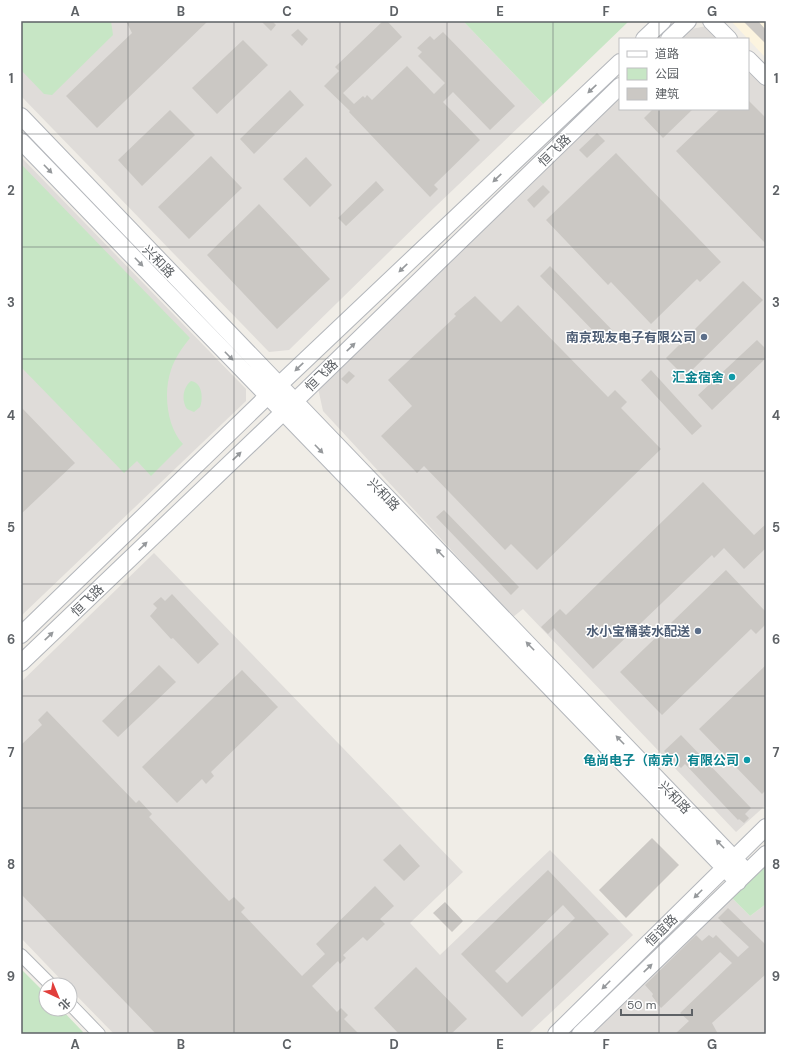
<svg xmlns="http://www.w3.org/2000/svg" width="787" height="1055" font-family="'DM Sans','Noto Sans SC',sans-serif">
<rect width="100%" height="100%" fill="#f0ede7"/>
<path fill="#fcf4df" d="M731,21H766V58Z"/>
<path fill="#dfdcd9" d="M21,21H463L543,104L436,206L289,350L269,352L21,96Z
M707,26L719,39H680L691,29Z
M748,69L766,88V805L736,832L523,609L513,617L323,411L318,388L620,97V109H748Z
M21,157L246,389V401L21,616Z
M154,553L463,872L410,923L440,955L550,850L633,935L528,1034H114L70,989V985H66L21,938V682Z
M732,898L750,916L766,904V1034H591Z"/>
<path fill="#c7e6c5" d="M21,21H111L113,35L52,95L44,94L21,70Z
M463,21H629L543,104Z
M21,164L190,338C182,348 175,358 171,370C163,393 167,427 183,444L151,476L137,461L124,473L21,367Z
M191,381C203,383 203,399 200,407L194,412L187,409C181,401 183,387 191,381Z
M766,866V904L750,916L732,898Z
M21,969L46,994V1009H61L83,1032L82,1034H21Z"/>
<path fill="#cbc8c4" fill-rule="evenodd" d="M126,21H208L97,128L66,96L132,33Z
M261,21H272L276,25L271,31Z
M383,21H387L402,37L343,93L354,104L363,96L365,98L367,95L372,100L407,66L434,94L445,83L418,56L422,52L417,48L430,36L434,40L443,32L515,106L490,130L453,92L443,102L480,140L434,185L438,189L430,197L349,112L350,111L324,86L339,71L335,67Z
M743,21H758L766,30V44Z
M298,29L308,39L302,46L291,35Z
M243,40L268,65L217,114L192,88Z
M290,90L304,105L254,154L240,139Z
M748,100L766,118V244L676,151L720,109H748Z
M653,109H693L663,138L644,118Z
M170,110L195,135L142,186L118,160Z
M597,133L605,141L587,158L579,150Z
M616,153L721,262L700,282L697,279L651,324L611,282L608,285L546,220Z
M211,156L242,188L189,239L158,207Z
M306,157L332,185L310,207L283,179Z
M376,181L384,190L346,226L338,218Z
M543,185L550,192L534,208L527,200Z
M259,204L330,279L277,329L207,255Z
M550,266L616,334L606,344L540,276Z
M743,281L763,300L685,377L666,358Z
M475,296L501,322L518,305L608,397L615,390L627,402L621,408L661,449L537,570L511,544L505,550L424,466L417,473L381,436L412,406L388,380L456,316L454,314Z
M757,340L766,349V358L712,410L698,395Z
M651,370L702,426L692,435L641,380Z
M349,371L355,376L347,384L341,379Z
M21,407L75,463L21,514Z
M703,482L754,535L766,524V548L744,569L724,548L714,558L712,555L593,669L554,628L548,634L541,627L560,609L566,615Z
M444,510L519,587L511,595L436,517Z
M726,570L766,612V624L756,634L751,629L662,715L620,672Z
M172,594L219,644L198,664L173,638L171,639L150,616L157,608L153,604L161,597L165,601Z
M159,665L176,682L118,737L102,721Z
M766,665V790L762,794L699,729Z
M242,670L278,707L211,772L214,776L206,784L202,779L177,803L142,767Z
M47,711L136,803L139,800L152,814L149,817L229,901L234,897L245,908L241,912L302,976L325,954L316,944L375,886L394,906L380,919L385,924L367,941L363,937L343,955L346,958L340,964L338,961L312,986L337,1012L341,1008L348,1015L344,1019L359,1034H156L21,894V745L42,725L38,720Z
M681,735L751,808L745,814L749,818L744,823L739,819L738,820L685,764L681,768L664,751Z
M652,838L679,865L626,918L599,890Z
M400,844L420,866L404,881L383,860Z
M548,870L609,934L522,1017L461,954ZM563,905L575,918L507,983L495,971Z
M445,902L463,921L452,932L433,913Z
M728,908L766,945V974L712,1023L718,1034H675L689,1021L680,1013L732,963L720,952L661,1008L652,996L653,994L645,985L696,935L702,941L709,935L713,938L716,935L738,957L749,947L718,918Z
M416,967L467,1019L451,1034H399L374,1008Z"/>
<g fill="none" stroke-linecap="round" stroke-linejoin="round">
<defs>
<path id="street" d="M21,955L51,985
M70,1004L99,1034"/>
<path id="secondary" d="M711,21L729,39
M644,39L663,21
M669,39L688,21
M748,59L766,77
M21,116L747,872
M21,141L738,882
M21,635L279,385L620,62
M21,663L295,401L620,86
M556,1034L766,827
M580,1034L766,854"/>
</defs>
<use href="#street" stroke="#b4b7bb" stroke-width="14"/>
<use href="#secondary" stroke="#b3b6bb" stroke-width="18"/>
<use href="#street" stroke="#fff" stroke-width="12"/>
<use href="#secondary" stroke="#fff" stroke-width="16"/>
</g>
<defs><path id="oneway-solid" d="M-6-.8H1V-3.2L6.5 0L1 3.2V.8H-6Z"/></defs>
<g fill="#96999c">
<use href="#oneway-solid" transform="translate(592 89) rotate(137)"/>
<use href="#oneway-solid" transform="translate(48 169) rotate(46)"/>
<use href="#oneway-solid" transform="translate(497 178) rotate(136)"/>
<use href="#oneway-solid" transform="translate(139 262) rotate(46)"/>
<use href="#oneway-solid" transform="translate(403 268) rotate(136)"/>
<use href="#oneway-solid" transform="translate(351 347) rotate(-44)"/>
<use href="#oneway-solid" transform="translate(229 356) rotate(46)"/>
<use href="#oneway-solid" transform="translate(299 367) rotate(136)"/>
<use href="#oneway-solid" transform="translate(319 449) rotate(46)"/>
<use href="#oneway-solid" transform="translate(237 456) rotate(-44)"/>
<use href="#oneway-solid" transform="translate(143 546) rotate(-44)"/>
<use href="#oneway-solid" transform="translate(440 553) rotate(-134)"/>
<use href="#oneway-solid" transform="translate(49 636) rotate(-44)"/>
<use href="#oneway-solid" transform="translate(530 646) rotate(-134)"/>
<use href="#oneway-solid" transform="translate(620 740) rotate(-134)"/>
<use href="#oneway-solid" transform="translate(720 844) rotate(-134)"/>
<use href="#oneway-solid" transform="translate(698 894) rotate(135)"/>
<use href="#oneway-solid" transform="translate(648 968) rotate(-44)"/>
<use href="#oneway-solid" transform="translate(606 985) rotate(135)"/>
</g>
<path fill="none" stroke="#5e6266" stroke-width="1" stroke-opacity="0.55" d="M128,21V1034M234,21V1034M340,21V1034M447,21V1034M553,21V1034M659,21V39M659,109V1034M21,134H766M21,247H766M21,359H766M21,471H766M21,584H766M21,696H766M21,808H766M21,921H766"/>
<g fill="#5c6f8a" stroke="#fff" stroke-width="1.5">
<circle cx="704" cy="337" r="4"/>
<circle cx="698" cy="631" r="4"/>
</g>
<g fill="#0f9aa8" stroke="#fff" stroke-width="1.5">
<circle cx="732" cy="377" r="4"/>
<circle cx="747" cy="760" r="4"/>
</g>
<g text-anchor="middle" stroke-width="3" stroke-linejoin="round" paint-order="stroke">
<g font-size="13" fill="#5e6266" stroke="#fff">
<text transform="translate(554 150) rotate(-44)" y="5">恒飞路</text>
<text transform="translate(159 261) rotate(46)" y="5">兴和路</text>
<text transform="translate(321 375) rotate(-44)" y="5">恒飞路</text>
<text transform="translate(384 494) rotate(46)" y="5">兴和路</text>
<text transform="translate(87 600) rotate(-44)" y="5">恒飞路</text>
<text transform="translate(675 797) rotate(46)" y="5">兴和路</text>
<text transform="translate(661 930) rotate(-45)" y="5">恒谊路</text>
</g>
<g font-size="13" font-weight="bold" fill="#4e5e75" stroke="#fff" text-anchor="end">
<text x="696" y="342">南京现友电子有限公司</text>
<text x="690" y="636">水小宝桶装水配送</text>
</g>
<g font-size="13" font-weight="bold" fill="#0d838f" stroke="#fff" text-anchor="end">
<text x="724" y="382">汇金宿舍</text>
<text x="739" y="765">龟尚电子（南京）有限公司</text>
</g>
</g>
<rect width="787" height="1055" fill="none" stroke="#ffffff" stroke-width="44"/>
<rect x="619" y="38" width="130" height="72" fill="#ffffff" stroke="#bfc0c2"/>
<rect x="627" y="51" width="20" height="6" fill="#ffffff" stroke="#bfc0c2"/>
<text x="655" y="58" font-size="12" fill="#5e6266">道路</text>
<rect x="627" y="68" width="20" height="12" fill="#c7e6c5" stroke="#bfc0c2"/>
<text x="655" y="78" font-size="12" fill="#5e6266">公园</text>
<rect x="627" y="88" width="20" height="12" fill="#cbc8c4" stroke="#bfc0c2"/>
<text x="655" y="98" font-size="12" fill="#5e6266">建筑</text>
<g transform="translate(58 997) rotate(136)"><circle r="19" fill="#ffffff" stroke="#bfc0c2"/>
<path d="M0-3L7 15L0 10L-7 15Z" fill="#e13e3b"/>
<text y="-6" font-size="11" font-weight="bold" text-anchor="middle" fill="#5e6266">北</text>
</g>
<path d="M621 1009v6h71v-6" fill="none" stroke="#5e6266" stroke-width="2"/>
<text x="627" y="1009" font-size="12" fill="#5e6266" stroke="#ffffff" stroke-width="3" paint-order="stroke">50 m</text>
<rect x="22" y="22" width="743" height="1011" fill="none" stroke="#5e6266" stroke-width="1.5"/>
<g font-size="13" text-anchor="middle" font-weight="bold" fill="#5e6266">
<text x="75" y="16">A</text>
<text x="181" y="16">B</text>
<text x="287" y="16">C</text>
<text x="394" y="16">D</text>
<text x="500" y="16">E</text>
<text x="606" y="16">F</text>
<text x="712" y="16">G</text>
<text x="11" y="83">1</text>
<text x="776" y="83">1</text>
<text x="11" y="195">2</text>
<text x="776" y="195">2</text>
<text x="11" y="307">3</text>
<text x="776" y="307">3</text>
<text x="11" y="420">4</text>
<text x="776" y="420">4</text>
<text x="11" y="532">5</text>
<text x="776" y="532">5</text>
<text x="11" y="644">6</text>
<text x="776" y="644">6</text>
<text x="11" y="757">7</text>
<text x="776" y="757">7</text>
<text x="11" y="869">8</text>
<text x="776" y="869">8</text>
<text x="11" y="981">9</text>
<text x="776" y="981">9</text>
<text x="75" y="1049">A</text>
<text x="181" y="1049">B</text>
<text x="287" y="1049">C</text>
<text x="394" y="1049">D</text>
<text x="500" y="1049">E</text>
<text x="606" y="1049">F</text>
<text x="712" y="1049">G</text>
</g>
</svg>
